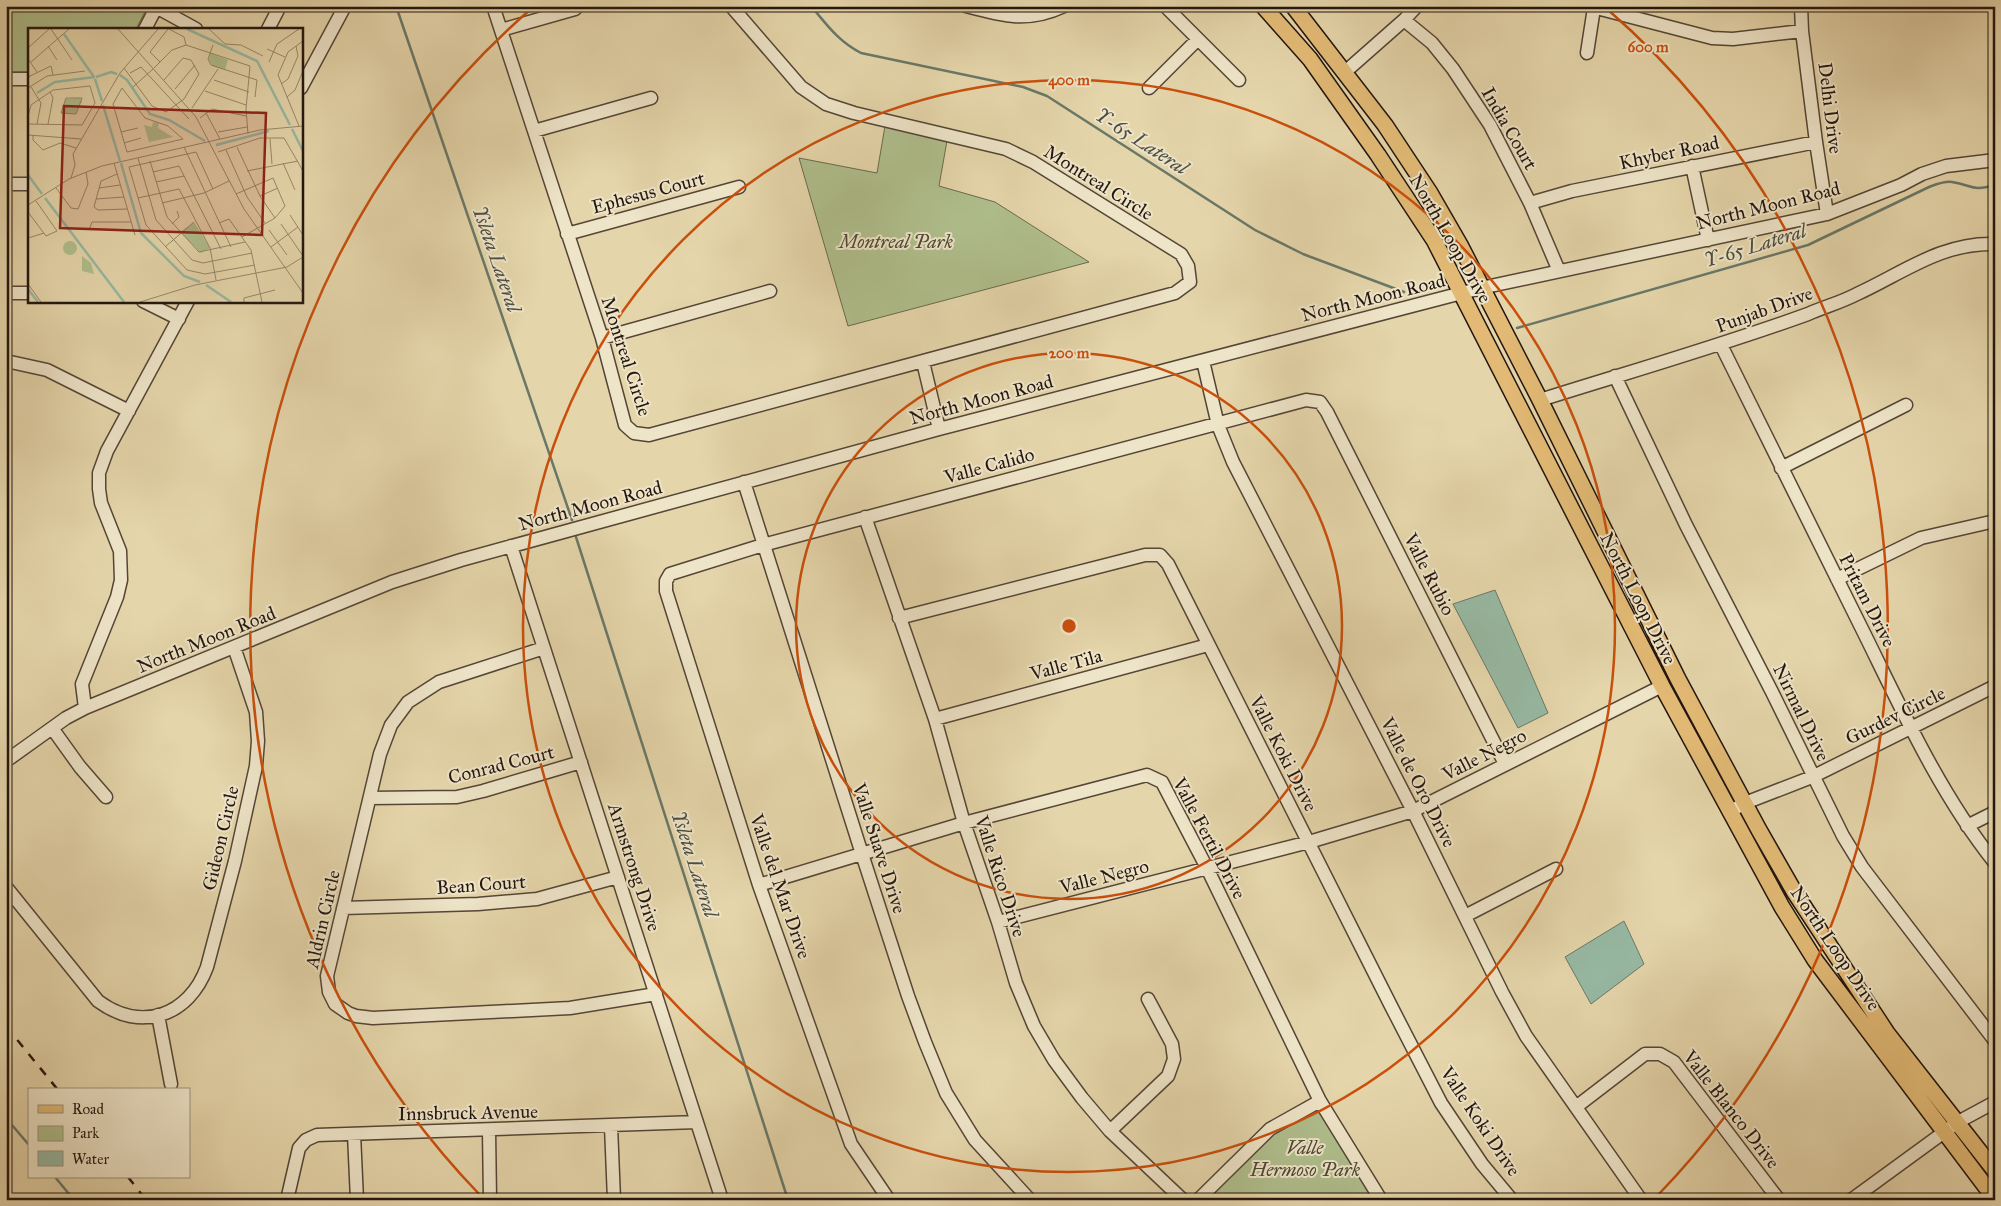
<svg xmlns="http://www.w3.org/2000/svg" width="2001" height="1206" font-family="'IM FELL Great Primer',serif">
<rect width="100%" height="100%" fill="#e5d5aa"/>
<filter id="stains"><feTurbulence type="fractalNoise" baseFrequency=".004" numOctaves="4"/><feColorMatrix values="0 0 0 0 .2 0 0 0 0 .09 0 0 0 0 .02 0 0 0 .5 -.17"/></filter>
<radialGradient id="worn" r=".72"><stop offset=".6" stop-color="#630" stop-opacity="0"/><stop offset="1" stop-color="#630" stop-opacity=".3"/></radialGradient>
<path fill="#afbe8c" stroke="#696a4e" d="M6,6H148L136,29H29V72H6Z
M886,120L948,135L939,186L995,202L1089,262L848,326L799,158L877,173Z
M1320,1101L1381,1200H1198L1270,1129Z"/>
<path fill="#97b9a3" stroke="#697868" d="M1495,590L1548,713L1518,728L1453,604Z
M1624,921L1644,964L1591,1004L1565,957Z"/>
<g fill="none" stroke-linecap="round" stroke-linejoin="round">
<path stroke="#697868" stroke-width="2.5" d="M396,6L572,520
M811,6C827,25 839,42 861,53L1023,87L1047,96L1255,230L1303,254L1404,292
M1517,328L1808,245L1929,187C1937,184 1944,181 1952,182C1973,185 1971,192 1995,185
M576,537L788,1200
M6,1118L29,1145
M55,1177L74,1200"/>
<defs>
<path id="minor" d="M493,6L602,338L625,425L634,433L649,435L1175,293L1190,282L1188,266L1181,254L1033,162L1006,149L854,113L826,104L801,87L731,6
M966,6C1003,16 1028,23 1064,6
M1165,6L1239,80
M1589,6L1712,38L1733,39L1802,31
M1801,6L1802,31L1816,142L1827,214
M156,7L196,29
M1404,20L1432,43L1453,69L1490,125L1530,203L1559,271
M145,29L157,6
M268,29L280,6
M501,30L575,9L578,6
M1587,53L1594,8
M1345,72L1404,20L1417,6
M6,79H29
M301,88L345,6
M1149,88L1197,40
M534,131L651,98
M1692,166L1708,240
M6,184H29
M1530,203L1572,191L1816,142
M567,234L739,187
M6,293H29
M143,301L179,319
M602,338L770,291
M1721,345C1768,441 1816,537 1864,633C1903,712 1940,794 1995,863
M6,361L47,370L129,411
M1203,361L1218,425L1233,462L1413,811L1502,992L1526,1036L1641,1200
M923,362L939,429
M1615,376L1686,525L1772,692L1843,836L1862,867L1995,1041
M1540,400C1629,372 1720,346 1808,314C1824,307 1842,302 1857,294C1903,273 1942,242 1995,244
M1781,468L1906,405
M744,482L862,854L908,996L925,1042L946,1093L975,1140L1030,1200
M865,517L935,719L964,823L998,922L1016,983L1034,1026L1054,1060L1082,1098L1110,1131L1183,1200
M511,546L722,1200
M1837,579L1921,538L1995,521
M899,618L1145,555H1160L1168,564L1391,1006L1441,1103L1482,1164L1512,1200
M544,648L439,682L408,702L391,725L380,754L327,976L329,992L335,1004L348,1013L356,1016L373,1018L570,1008L656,994
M85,708L82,684L117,597L121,580L120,551L101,503L99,489V473L107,451L188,301
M935,719L1208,645
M52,728L80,767L106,797
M6,761L66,718L85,708L392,582L461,560L939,429L1481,288L1827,214L1901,185L1922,174L1946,166L1995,160
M370,798L457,797L483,791L581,762
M1729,812L1745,803L1812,777L1995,686
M1967,826L1995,812
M759,885L964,823L1147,775L1162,782L1207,868L1320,1101L1381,1200
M6,887L98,1001C141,1033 189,1016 207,967L235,861L256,766L258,741L256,712L234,647
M343,908L478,904L537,899L618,877
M1465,916L1556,869
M998,922L1309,842L1413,811L1662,686
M158,1015L171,1084
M1576,1107L1645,1054H1660L1674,1062L1779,1200
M611,1126L614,1200
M489,1130L490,1200
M1110,1131L1168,1076L1174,1059L1172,1044L1148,999
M354,1134L357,1200
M287,1200L299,1148L306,1140L317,1135L697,1122
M889,1200L851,1144L759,885L666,591V581L670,574L763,545L1306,400L1320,402L1327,412L1505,764
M1198,1200L1270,1129L1320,1101
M1851,1200L1958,1122L1995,1102"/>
<path id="major" d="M1263,6L1310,59L1378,155L1434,240L1662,686L1782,907L1815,960L1995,1199
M1293,6L1385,125L1430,193L1460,245L1540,400L1678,679L1759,830L1795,893L1887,1033L1995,1171"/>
</defs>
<use href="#minor" stroke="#544636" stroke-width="15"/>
<use href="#major" stroke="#23160f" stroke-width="18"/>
<use href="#minor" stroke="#eee4c8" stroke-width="12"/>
<use href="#major" stroke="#e2ba75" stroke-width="15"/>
<path stroke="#23160f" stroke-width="2.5" stroke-dasharray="9 9" stroke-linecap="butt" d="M6,1026L58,1090
M128,1177L146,1200"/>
</g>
<g fill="none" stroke="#ca4f0c" stroke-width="2.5">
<circle cx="1069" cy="626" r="273"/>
<circle cx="1069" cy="626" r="546"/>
<path d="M480 1195A819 819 0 0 1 532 8M1606 8A819 819 0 0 1 1658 1195"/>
</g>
<g text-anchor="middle" stroke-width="4" stroke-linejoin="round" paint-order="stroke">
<g font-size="19" fill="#23160f" stroke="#eee4c8">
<text transform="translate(1831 108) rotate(83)" y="7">Delhi Drive</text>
<text transform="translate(1510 128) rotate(60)" y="7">India Court</text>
<text transform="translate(1669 152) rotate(-12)" y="7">Khyber Road</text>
<text transform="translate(1099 182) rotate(32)" y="7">Montreal Circle</text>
<text transform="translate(648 192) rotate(-15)" y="7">Ephesus Court</text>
<text transform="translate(1768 205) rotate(-14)" y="7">North Moon Road</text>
<text transform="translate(1451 238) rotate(60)" y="7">North Loop Drive</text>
<text transform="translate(1373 297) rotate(-14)" y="7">North Moon Road</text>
<text transform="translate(1764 309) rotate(-20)" y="7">Punjab Drive</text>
<text transform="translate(627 356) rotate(72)" y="7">Montreal Circle</text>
<text transform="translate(981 399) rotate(-15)" y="7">North Moon Road</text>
<text transform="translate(989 465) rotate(-15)" y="7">Valle Calido</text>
<text transform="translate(590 505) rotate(-15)" y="7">North Moon Road</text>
<text transform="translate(1430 574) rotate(63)" y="7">Valle Rubio</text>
<text transform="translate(1639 598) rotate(63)" y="7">North Loop Drive</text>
<text transform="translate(1868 600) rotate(63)" y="7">Pritam Drive</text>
<text transform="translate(206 639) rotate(-22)" y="7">North Moon Road</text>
<text transform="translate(1066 664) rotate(-15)" y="7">Valle Tila</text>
<text transform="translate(1802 712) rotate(64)" y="7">Nirmal Drive</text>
<text transform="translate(1895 715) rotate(-26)" y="7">Gurdev Circle</text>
<text transform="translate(1284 753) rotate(63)" y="7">Valle Koki Drive</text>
<text transform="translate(1484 754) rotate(-27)" y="7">Valle Negro</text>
<text transform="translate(501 764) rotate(-14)" y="7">Conrad Court</text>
<text transform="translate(1419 782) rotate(63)" y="7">Valle de Oro Drive</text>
<text transform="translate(220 838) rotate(-77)" y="7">Gideon Circle</text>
<text transform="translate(1210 838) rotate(62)" y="7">Valle Fertil Drive</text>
<text transform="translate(880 848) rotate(72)" y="7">Valle Suave Drive</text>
<text transform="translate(635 867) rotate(72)" y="7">Armstrong Drive</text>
<text transform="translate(1001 876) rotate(72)" y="7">Valle Rico Drive</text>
<text transform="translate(1104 876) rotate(-14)" y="7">Valle Negro</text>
<text transform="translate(481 884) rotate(-4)" y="7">Bean Court</text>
<text transform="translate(781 886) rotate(71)" y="7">Valle del Mar Drive</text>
<text transform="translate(322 919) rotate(-77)" y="7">Aldrin Circle</text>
<text transform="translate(1836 948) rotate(56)" y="7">North Loop Drive</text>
<text transform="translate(1732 1109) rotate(52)" y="7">Valle Blanco Drive</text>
<text transform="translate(468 1112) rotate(-1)" y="7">Innsbruck Avenue</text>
<text transform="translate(1481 1121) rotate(56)" y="7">Valle Koki Drive</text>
</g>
<g font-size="19" font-style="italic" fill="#4d4834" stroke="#eee4c8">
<text x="896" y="248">Montreal Park</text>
<text x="1305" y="1154">Valle<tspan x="1305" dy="22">Hermoso Park</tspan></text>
</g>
<g font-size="20" font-style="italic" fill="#4c4f43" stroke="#eee4c8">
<text transform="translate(1142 141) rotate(33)" y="7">Y-65 Lateral</text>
<text transform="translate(1755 245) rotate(-17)" y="7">Y-65 Lateral</text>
<text transform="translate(497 259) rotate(71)" y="7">Ysleta Lateral</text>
<text transform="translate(695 864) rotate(72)" y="7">Ysleta Lateral</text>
</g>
</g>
<g transform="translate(28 28)">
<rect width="275" height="275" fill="#e5d5aa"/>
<path d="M182,25L200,32L197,42L185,38L181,32ZM52,70L54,74L47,86L34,85L37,71ZM125,94L131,95L130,100L145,109L121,114L116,97L124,99ZM166,194L182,220L173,225L152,204ZM35 220a7 7 0 1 1 14 0a7 7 0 1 1-14 0ZM54,228L63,235L66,246L54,243Z" fill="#afbe8c"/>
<path fill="none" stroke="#97b9a3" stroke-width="2.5" d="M159,1L229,33L262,97M36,6L66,49M92,47L99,52L122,86L141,92L177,113M68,49L83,44L89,46M67,51L74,73M9,65L27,54L67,49M75,77L92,133M264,101L275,123M188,117L241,103M93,135L113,205L156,248L172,254M0,147L14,166M17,170L96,274M178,257L203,274M0,261L10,274"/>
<path fill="none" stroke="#97896c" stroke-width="1" d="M23,1L44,32M90,1L168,89L216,181L275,265M141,1L156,9L158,17M181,1L197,16L213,17L235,28M185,17L180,31L183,37L229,52L227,69M20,18L29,32M0,20L21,1M239,21L257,29M0,31L9,44M3,34L41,1M132,34L122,24L140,1M241,34L249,16L271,1M96,40L124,78L138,84L156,71L171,46L163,32L155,30L136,52M126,40L144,22L158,17L222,38L218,81L220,106M102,45L113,39L161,91M0,49L23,38L25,47M186,52L221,64M253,56L260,51L270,28L268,18M3,59L13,75L9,96M105,59L125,41M0,60L19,48L57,43M94,60L117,90L140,98L155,111L99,124L85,76ZM147,61L167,37M177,63L218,77M259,69L267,62L275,43M38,70H54L48,86L33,85ZM164,80L190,41M178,85L192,111M0,88L3,77L25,62L62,58L67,75L54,97L0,96M172,90L184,81L218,88M20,96L25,70L22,64M271,98L250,47L260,24L275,13M93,104L110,100M190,104L219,99M0,107L53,111M5,107V112L15,122L32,115L48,120M242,111L244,136M96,115L113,110M156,119L203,219M209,119L232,168L247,190M198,122L219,169L237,195M190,124L232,110H256L275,143M110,130L128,192L164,232L175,235L224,225M122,133L139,189L171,224L217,214M86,135L107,207M255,135L267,162M219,143L270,133M125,144L151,138L193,221M89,146L73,153L66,179L70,182L99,181M43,150L47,137L45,126L75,74L92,45L130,1M128,154L156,148M28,160L43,180L50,181L60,156L58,144M71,160L92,157M185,161L168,124L101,139L118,197L159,242L177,246L227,237M208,166L245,150L257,178L247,190L214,209M232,168L250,160M110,170L151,161L182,220L188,252M68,171L96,169M134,175L176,165L201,153M0,177L41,151L74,138L232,102L275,98M0,184L18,208L29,203L8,173M262,187L275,207M191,195L201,191L223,222L234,274M144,196L151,189L149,183M253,196L275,228M61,202L64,194H103M241,202L259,227M0,210L16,205M137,219L166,194M243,219L270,199M0,256L13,274M112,274L167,257L259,239L275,229M216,274V270L247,262"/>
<path fill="#8f2418" fill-opacity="0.15" stroke="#8f2418" stroke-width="2.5" d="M36,78L238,85L234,207L32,200Z"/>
<rect width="275" height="275" fill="none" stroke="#23160f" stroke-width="2.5"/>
</g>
<circle cx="1069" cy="626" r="8" fill="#ca4f0c" stroke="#eee4c8" stroke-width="2.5"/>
<g font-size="15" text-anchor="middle" font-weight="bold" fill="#ca4f0c" stroke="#eee4c8" stroke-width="4" stroke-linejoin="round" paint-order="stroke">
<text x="1648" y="52">600 m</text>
<text x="1069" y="85">400 m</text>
<text x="1069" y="358">200 m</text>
</g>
<rect width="2001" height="1206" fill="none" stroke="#e5d5aa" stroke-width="25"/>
<rect x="8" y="8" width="1986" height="1191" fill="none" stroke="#23160f" stroke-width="2.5"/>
<rect x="12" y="12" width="1976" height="1181" fill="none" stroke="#23160f"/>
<rect x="28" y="1088" width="162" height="90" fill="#eee4c8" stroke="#9d927e"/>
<rect x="38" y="1105" width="25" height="8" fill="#e2ba75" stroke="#9d927e"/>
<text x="72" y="1114" font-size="15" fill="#23160f">Road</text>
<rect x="38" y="1126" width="25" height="15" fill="#afbe8c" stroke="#9d927e"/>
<text x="72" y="1138" font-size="15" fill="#23160f">Park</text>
<rect x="38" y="1151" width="25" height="15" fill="#97b9a3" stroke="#9d927e"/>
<text x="72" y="1164" font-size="15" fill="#23160f">Water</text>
<rect width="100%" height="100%" filter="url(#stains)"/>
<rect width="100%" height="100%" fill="url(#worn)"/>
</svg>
